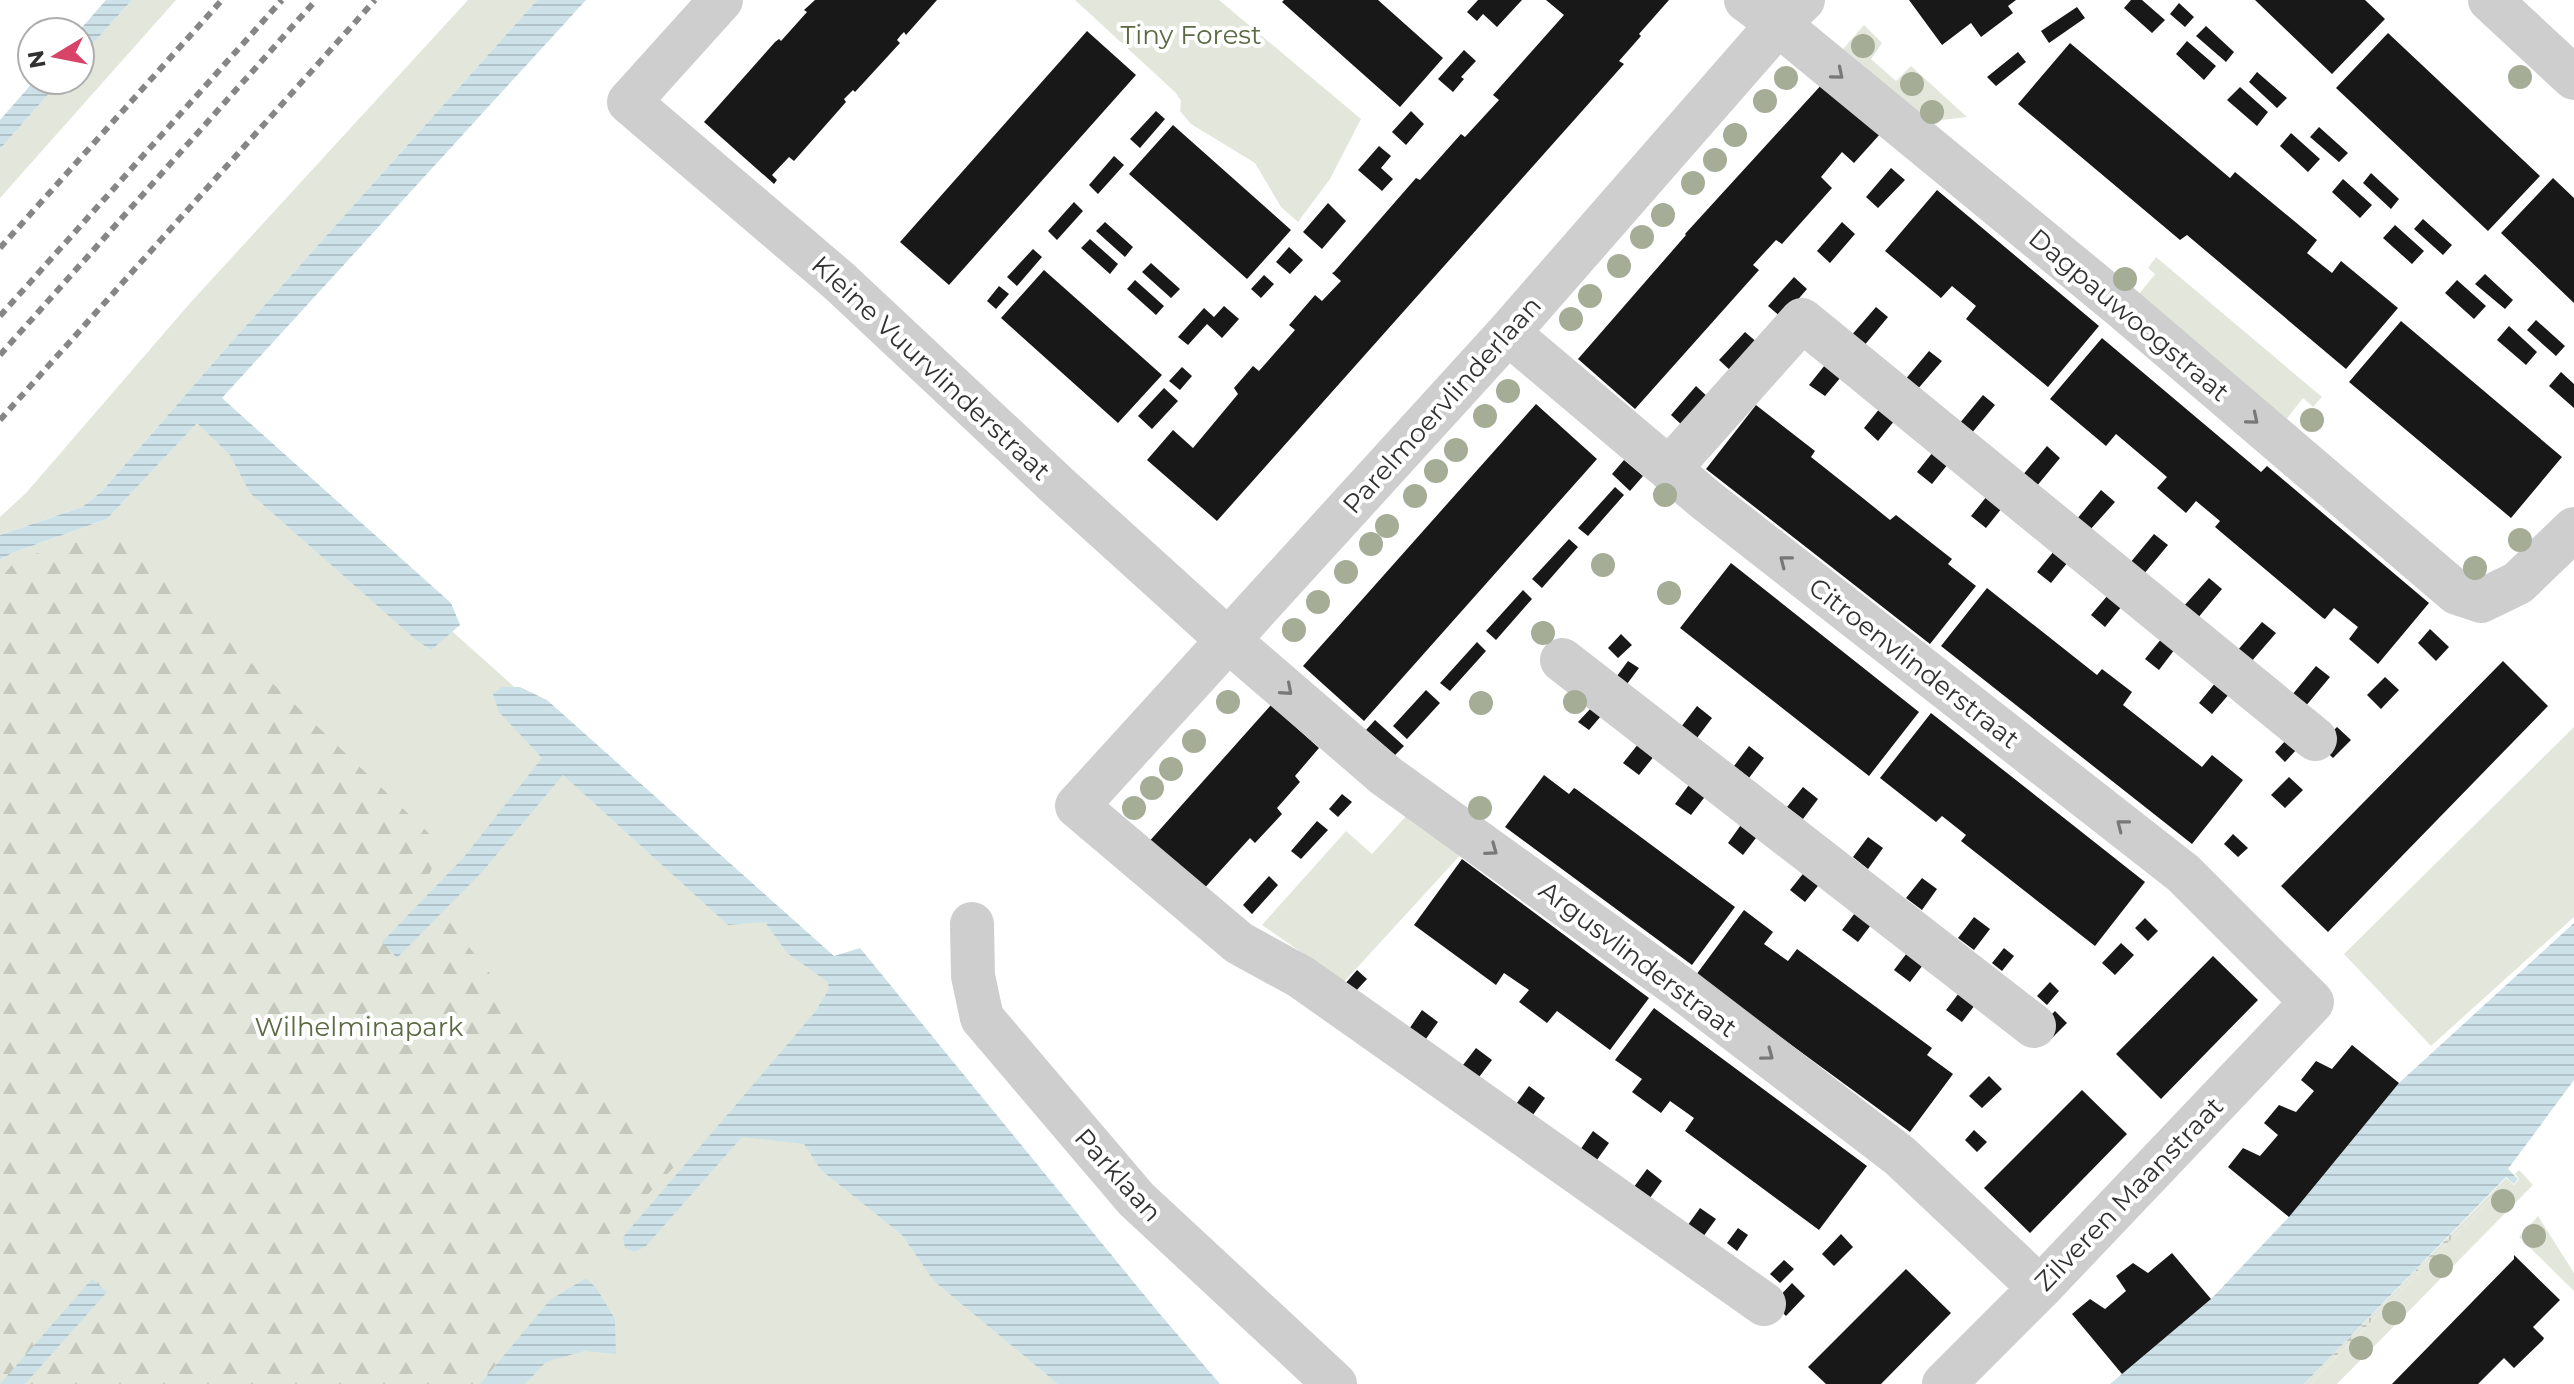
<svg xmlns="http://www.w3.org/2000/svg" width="2574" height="1384" font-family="Montserrat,sans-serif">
<defs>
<pattern id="forest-firs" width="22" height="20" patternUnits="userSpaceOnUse" patternTransform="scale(2)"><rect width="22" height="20" fill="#e3e7db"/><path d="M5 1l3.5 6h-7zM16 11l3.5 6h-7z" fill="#c3c7bc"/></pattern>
<pattern id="wetland-marsh" width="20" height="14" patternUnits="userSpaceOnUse" patternTransform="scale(2)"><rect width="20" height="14" fill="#e3e7db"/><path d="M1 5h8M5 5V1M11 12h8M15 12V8" fill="none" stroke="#c3c7bc"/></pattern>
<pattern id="water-rules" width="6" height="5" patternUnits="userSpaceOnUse" patternTransform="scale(2)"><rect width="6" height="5" fill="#cce2e8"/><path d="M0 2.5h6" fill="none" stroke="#b0c2c7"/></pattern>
</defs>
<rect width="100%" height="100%" fill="#fff"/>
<path fill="#e3e7db" d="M132,0H176L0,198V149L61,80H80V58Z
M468,0H537L226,348L102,491L82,507L0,535V517L26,493L191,302Z
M1075,0H1219L1361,119L1330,179L1298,222L1281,207L1255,163L1191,124L1180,111L1181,101L1176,93Z
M1864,25L1882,43L1871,59L1896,81L1911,66L1967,117L1925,122L1843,49Z
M2156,257L2322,397L2313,407L2303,398L2285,421L2139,294L2155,274L2148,268Z
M207,412L851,988L1188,1384H0V560L12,553L107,519Z
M2574,727V917L2431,1046L2344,954Z
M1407,815L1464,851L1344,982L1262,925L1346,831L1372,854Z
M2519,1170L2533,1185L2337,1384H2310L2509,1180L2514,1185L2519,1179L2515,1174Z
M2538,1216L2574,1273V1291L2519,1237Z"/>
<path fill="url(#forest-firs)" d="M115,532L442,846L423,888L537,1034L675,1166L580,1265L480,1384H0V579L17,559Z"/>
<path fill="url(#wetland-marsh)" d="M2506,1178L2509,1180L2310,1384H2304Z"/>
<path fill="url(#water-rules)" d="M106,0H132L80,58V32H78Z
M537,0H586L222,398L451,603L460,625L431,650L415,639L250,493L230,455L197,423L107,519L12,553L0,560V535L82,507L102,491L226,348Z
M35,80H61L0,149V120Z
M502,687H520L547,700L834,956L860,948L1159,1313L1220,1384H1058L934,1281L902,1235L821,1170L804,1144L742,1137L646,1246L635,1252L625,1248L623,1237L815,1012L829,989L828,982L787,953L765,922L728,925L563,775L482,872L397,958L382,942L464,857L542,758L499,712L493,694Z
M2574,923V1080L2508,1169L2518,1179L2514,1184L2506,1177L2304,1384H2110L2211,1299L2289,1217L2399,1083Z
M586,1278L597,1289L615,1319L616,1354L584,1351L546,1362L525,1384H480L550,1300Z
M92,1279L107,1292L25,1384H0Z"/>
<path fill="#181818" d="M815,0H937L906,35L904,32L901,35L897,40L900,43L855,92L853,90L844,99L846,102L794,161L789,157L772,175L777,180L774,184L704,122L775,42L779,39L781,41L807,12L804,10Z
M1284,0H1378L1443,58L1400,107L1282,2Z
M1478,0H1522L1497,27L1483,14L1477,21L1467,12Z
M1546,0H1669L1639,34L1641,36L1619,61L1624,64L1217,521L1147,460L1173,430L1193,448L1238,394L1234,388L1253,366L1259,371L1295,330L1289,325L1290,324L1315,295L1322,301L1341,281L1332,273L1334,272L1416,178L1420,180L1461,134L1465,137L1499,100L1493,95L1564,15Z
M1909,0H2016L2008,6L2013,13L1981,37L1971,23L1942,45Z
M2131,0H2142L2165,20L2152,33L2124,8Z
M2255,0H2365L2385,19L2332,74Z
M2179,3L2194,17L2185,27L2170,14Z
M2077,7L2085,18L2049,43L2041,31Z
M2206,26L2234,52L2226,62L2196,36Z
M1087,31L1136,75L949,285L900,242Z
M2388,33L2540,176L2488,231L2336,88Z
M2187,41L2216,66L2204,80L2176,54Z
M2070,43L2230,178L2235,172L2317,240L2307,253L2332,273L2341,261L2398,308L2346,369L2187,235L2180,240L2018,104Z
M1464,50L1476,61L1461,77L1464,79L1453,92L1438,79Z
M2018,52L2026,62L1996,86L1987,77Z
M2257,72L2287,98L2277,108L2249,82Z
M1824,82L1881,133L1854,163L1842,152L1821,177L1832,188L1782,244L1776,240L1753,265L1759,270L1635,409L1578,359L1686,235L1685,234Z
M2240,87L2268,112L2257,126L2227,100Z
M1156,111L1165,119L1140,148L1130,139Z
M1411,111L1424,124L1406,145L1392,132Z
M1173,125L1291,230L1247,279L1129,174Z
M2319,127L2348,153L2339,162L2310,137Z
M2291,133L2320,159L2308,172L2280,146Z
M1379,146L1391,156L1381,168L1393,179L1382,191L1358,170Z
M1114,156L1124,165L1098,194L1089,185Z
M1891,168L1905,180L1878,208L1866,197Z
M2371,173L2399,199L2391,209L2363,183Z
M2553,178L2574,198V303L2501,233Z
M2343,179L2372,205L2360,218L2332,192Z
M1937,190L2099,326L2048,387L1966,319L1976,306L1952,286L1941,298L1885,251Z
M1074,202L1083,211L1057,240L1048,231Z
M1328,203L1346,221L1322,249L1303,232Z
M2423,219L2452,245L2443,255L2414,229Z
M1105,222L1133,247L1125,257L1096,231Z
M1842,222L1855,234L1830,263L1817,251Z
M2395,225L2424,251L2412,264L2383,238Z
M1090,239L1118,264L1110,274L1081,248Z
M1289,247L1303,260L1290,274L1276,262Z
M1033,249L1042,257L1017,286L1007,277Z
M1151,263L1180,289L1171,298L1142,272Z
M1044,270L1162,375L1118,423L1001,318Z
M2485,274L2513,300L2505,309L2475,284Z
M1264,275L1274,284L1261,298L1251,289Z
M1794,277L1807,289L1782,318L1768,306Z
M1135,280L1164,306L1156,315L1127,289Z
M2457,280L2486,306L2474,319L2445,293Z
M999,286L1009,294L996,309L987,301Z
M1224,306L1239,319L1222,338L1207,324L1188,345L1178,337L1204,308L1214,317Z
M1876,307L1888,317L1863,347L1850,337Z
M2536,320L2565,346L2556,356L2527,330Z
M2401,321L2562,457L2511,518L2349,382Z
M2509,326L2537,352L2526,365L2497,340Z
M1745,332L1759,344L1732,372L1719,360Z
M2102,338L2261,472L2267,466L2429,603L2378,664L2349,639L2358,627L2334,608L2325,619L2323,618L2215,527L2220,521L2196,501L2186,513L2157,488L2167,477L2116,434L2106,446L2050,399Z
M1929,351L1942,361L1916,391L1904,381Z
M1825,365L1841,377L1825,396L1809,385Z
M1182,367L1192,376L1180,390L1169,381Z
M2561,372L2574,384V408L2549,386Z
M1696,386L1709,398L1684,427L1671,415Z
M1164,388L1178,401L1152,429L1138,416Z
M1983,395L1995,405L1971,434L1959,424Z
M1536,404L1597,459L1364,721L1303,666Z
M1756,405L1815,451L1811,457L1864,499L1890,520L1896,515L1952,559L1948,564L1976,586L1930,644L1706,469Z
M1880,408L1895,420L1878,441L1864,428Z
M2047,446L2060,458L2036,487L2022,476Z
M1933,452L1948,464L1932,484L1917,472Z
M1624,460L1643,476L1630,491L1612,474Z
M1615,487L1624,495L1588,536L1578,528Z
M2101,490L2115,502L2089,531L2076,520Z
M1987,496L2002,508L1986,528L1971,516Z
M2154,534L2168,545L2143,575L2130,563Z
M1569,539L1578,547L1542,588L1532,579Z
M2054,551L2068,562L2051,583L2037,572Z
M1731,563L1919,712L1869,776L1680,628Z
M2209,578L2222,589L2197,619L2183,607Z
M1987,588L2097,675L2102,669L2132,692L2123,705L2202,767L2212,755L2243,780L2192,844L1941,646Z
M1523,590L1532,599L1496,640L1486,631Z
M2108,595L2122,606L2105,627L2091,615Z
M2262,622L2276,633L2251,662L2237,651Z
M2430,629L2449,647L2436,661L2418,643Z
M1621,634L1632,645L1618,658L1608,648Z
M2162,638L2175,649L2159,670L2145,659Z
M1477,642L1486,651L1450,691L1440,683Z
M1628,661L1639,668L1627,684L1617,676Z
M2503,661L2548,706L2328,932L2281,886Z
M2316,666L2330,677L2305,707L2292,695Z
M2385,677L2399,690L2381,709L2367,695Z
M2216,682L2230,693L2212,714L2199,703Z
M1426,690L1440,703L1407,739L1393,726Z
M1271,705L1319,748L1295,776L1300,782L1277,808L1282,814L1255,843L1250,838L1201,892L1147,844Z
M1697,706L1712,718L1697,738L1681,727Z
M1592,707L1601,716L1589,730L1578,722Z
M1931,713L2145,882L2095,946L1961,841L1966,835L1942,816L1936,822L1880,778Z
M1375,720L1404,746L1395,755L1366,730Z
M2337,727L2351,740L2333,758L2319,745Z
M2286,740L2297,749L2285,762L2275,752Z
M1639,743L1655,755L1639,775L1623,763Z
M1749,746L1764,758L1749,778L1734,766Z
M1544,775L1569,794L1574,788L1576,789L1735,907L1692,965L1505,827Z
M2289,777L2303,790L2285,808L2271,795Z
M1691,782L1707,794L1691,815L1675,804Z
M1803,787L1818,799L1803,819L1787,807Z
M1342,794L1352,802L1338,817L1329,809Z
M1317,821L1328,830L1301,859L1291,851Z
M1743,822L1759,834L1743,855L1728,843Z
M2233,834L2248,848L2238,857L2224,844Z
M1868,837L1883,848L1868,869L1853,857Z
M1462,859L1649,998L1610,1050L1557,1011L1547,1023L1519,1002L1529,990L1504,973L1496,985L1414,925Z
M1806,870L1821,882L1805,902L1790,890Z
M1269,876L1278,885L1252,914L1243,905Z
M1922,878L1937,889L1922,910L1906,898Z
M1858,909L1874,921L1858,942L1842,930Z
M1744,910L1773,932L1764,944L1788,961L1797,949L1932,1048L1927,1055L1953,1074L1910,1132L1696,975Z
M1974,917L1990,929L1974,950L1958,938Z
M2145,918L2158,931L2148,941L2135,928Z
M2121,943L2134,955L2115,975L2102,963Z
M2004,948L2014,956L2002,971L1992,963Z
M1910,949L1926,961L1910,982L1894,970Z
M2213,956L2258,1000L2161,1099L2116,1054Z
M1357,970L1367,979L1354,993L1344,985Z
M2050,982L2059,991L2047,1005L2037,996Z
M1962,989L1978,1001L1962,1022L1946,1010Z
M1654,1008L1867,1166L1819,1230L1685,1131L1694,1118L1670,1101L1661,1113L1632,1092L1642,1079L1615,1060Z
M1422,1010L1438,1022L1423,1043L1407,1032Z
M2055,1011L2067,1023L2048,1042L2036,1030Z
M2352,1045L2399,1083L2289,1217L2228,1167L2243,1148L2260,1156L2278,1135L2264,1123L2279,1105L2296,1112L2314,1091L2301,1080L2316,1061L2332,1069Z
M1476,1048L1492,1060L1476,1081L1460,1069Z
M1989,1076L2002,1089L1982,1108L1969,1096Z
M1529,1086L1545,1098L1530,1119L1514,1107Z
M2082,1090L2127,1134L2030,1233L1984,1188Z
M1974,1130L1987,1142L1977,1152L1965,1140Z
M1593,1131L1609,1143L1594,1164L1578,1153Z
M1647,1169L1662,1181L1647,1202L1631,1191Z
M1700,1208L1716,1219L1700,1241L1685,1229Z
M1738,1228L1748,1235L1737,1251L1727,1243Z
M1841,1234L1853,1247L1834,1266L1822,1254Z
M2172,1253L2211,1299L2122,1374L2072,1314L2090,1299L2105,1309L2126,1291L2116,1276L2133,1263L2148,1273Z
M2514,1255L2560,1300L2533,1327L2544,1338L2543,1340L2514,1368L2504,1358L2478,1384H2392L2514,1259Z
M1784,1260L1794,1269L1780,1283L1770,1274Z
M1906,1269L1951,1313L1881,1384H1826L1808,1367Z
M1792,1283L1805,1296L1786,1316L1773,1303Z"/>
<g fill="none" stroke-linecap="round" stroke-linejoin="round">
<path stroke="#cecece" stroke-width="44" d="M721,0L629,102L839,281L1059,487L1228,640L1386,776L1682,989L1900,1156L2040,1288
M1746,0L1778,24L2122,307L2457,593L2481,601L2518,583L2574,529
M2490,0L2574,78
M1508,333L1706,500L2183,873L2312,1002L2040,1288L1944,1384
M1669,469L1802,320L2315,739
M1562,660L2034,1026
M972,924L973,976L982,1018L1136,1199L1335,1384
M1764,1304L1301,977L1239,943L1077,806L1508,333L1778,24L1803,0"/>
<path stroke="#868686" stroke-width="6" stroke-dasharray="8 6" stroke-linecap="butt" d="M0,248L222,0
M0,316L282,0
M0,355L316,0
M0,420L375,0"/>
</g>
<g fill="#a5ad97">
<circle cx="1863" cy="46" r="12"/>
<circle cx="2520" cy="77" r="12"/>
<circle cx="1786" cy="78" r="12"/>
<circle cx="1912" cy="84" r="12"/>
<circle cx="1765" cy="101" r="12"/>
<circle cx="1932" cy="112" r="12"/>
<circle cx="1735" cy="135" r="12"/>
<circle cx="1715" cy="160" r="12"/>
<circle cx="1693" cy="183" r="12"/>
<circle cx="1663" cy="215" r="12"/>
<circle cx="1642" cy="237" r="12"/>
<circle cx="1619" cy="266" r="12"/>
<circle cx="2125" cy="279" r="12"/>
<circle cx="1590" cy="296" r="12"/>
<circle cx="1571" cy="319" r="12"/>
<circle cx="1508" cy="391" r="12"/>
<circle cx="1485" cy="416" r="12"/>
<circle cx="2312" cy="420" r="12"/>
<circle cx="1456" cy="450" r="12"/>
<circle cx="1436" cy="471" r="12"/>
<circle cx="1665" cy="495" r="12"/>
<circle cx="1415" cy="496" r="12"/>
<circle cx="1387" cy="526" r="12"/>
<circle cx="2520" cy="540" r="12"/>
<circle cx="1371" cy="544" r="12"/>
<circle cx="1603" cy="565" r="12"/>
<circle cx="2475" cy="568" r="12"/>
<circle cx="1346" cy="572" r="12"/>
<circle cx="1669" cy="593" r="12"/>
<circle cx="1318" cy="602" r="12"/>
<circle cx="1294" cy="630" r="12"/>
<circle cx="1543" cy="633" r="12"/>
<circle cx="1228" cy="702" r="12"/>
<circle cx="1575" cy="702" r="12"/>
<circle cx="1481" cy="703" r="12"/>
<circle cx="1194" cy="741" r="12"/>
<circle cx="1171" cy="769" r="12"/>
<circle cx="1152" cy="788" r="12"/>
<circle cx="1134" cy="808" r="12"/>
<circle cx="1480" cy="808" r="12"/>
<circle cx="2503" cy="1201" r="12"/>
<circle cx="2534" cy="1236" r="12"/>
<circle cx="2441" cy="1266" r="12"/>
<circle cx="2394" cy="1313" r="12"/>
<circle cx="2361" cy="1348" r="12"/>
</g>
<defs><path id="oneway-chevron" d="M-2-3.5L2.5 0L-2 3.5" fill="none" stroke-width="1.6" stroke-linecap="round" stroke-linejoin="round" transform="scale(2)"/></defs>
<g stroke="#787878">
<use href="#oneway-chevron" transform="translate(1838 74) rotate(40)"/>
<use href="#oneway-chevron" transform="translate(2253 419) rotate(40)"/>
<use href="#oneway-chevron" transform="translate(1785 561) rotate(-142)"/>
<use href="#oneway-chevron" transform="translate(1287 690) rotate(41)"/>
<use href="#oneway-chevron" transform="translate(2122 825) rotate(-142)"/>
<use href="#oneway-chevron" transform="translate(1492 850) rotate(36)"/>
<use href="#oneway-chevron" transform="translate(1768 1055) rotate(37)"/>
</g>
<g text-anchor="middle" stroke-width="8" stroke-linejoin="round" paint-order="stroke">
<g font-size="26" fill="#5b6a42" stroke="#fff">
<text x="1191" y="44">Tiny Forest</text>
<text x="359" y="1036">Wilhelminapark</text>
</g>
<g font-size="26" fill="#313131" stroke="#fff">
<text transform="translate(2129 315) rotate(40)" y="9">Dagpauwoogstraat</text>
<text transform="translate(931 368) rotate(43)" y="9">Kleine Vuurvlinderstraat</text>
<text transform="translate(1442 405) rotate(-48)" y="9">Parelmoervlinderlaan</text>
<text transform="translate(1914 663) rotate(38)" y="9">Citroenvlinderstraat</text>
<text transform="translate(1638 959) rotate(37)" y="9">Argusvlinderstraat</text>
<text transform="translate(1118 1175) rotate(48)" y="9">Parklaan</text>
<text transform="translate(2129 1194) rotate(-46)" y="9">Zilveren Maanstraat</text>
</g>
</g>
<g transform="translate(56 56) rotate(260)"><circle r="38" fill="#ffffff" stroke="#adadad" stroke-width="2"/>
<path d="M0-6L14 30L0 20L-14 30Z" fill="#d74467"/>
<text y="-12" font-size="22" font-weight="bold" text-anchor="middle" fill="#313131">N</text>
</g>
</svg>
